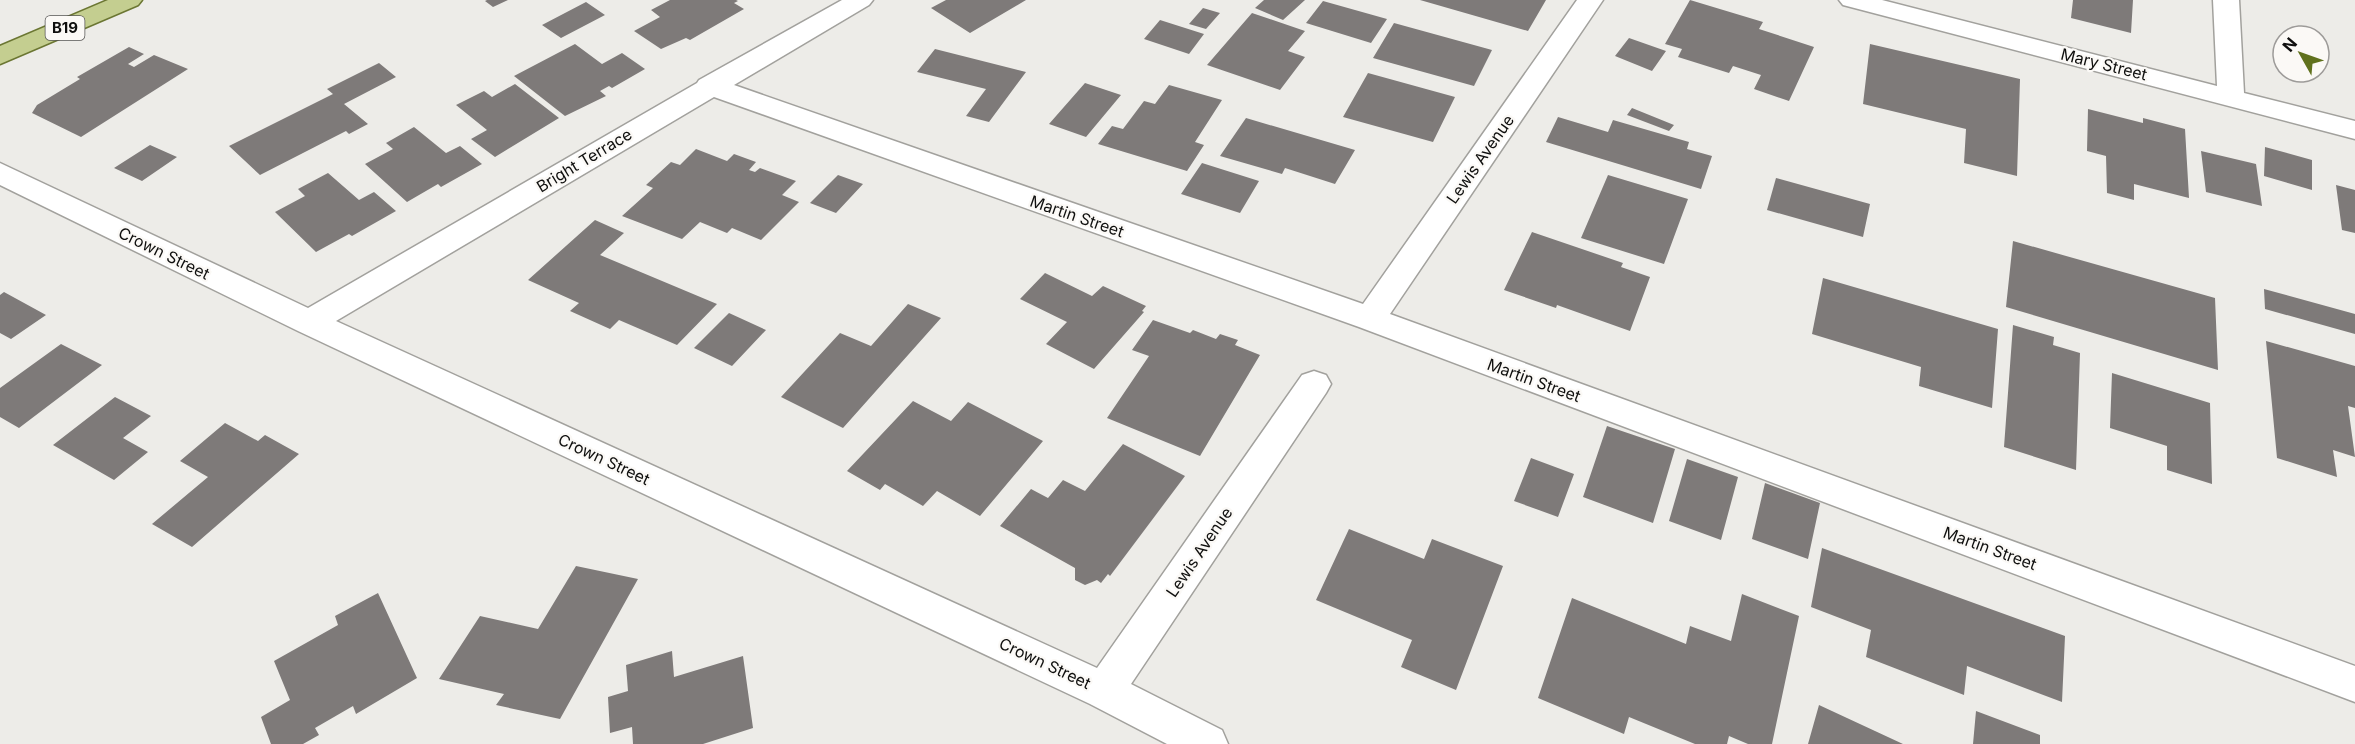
<svg xmlns="http://www.w3.org/2000/svg" width="2355" height="744" font-family="Inter,sans-serif">
<rect width="100%" height="100%" fill="#edece8"/>
<path fill="#7e7a79" d="M508,0L493,7L485,1L487,0Z
M670,0H736L738,1L734,3L744,9L690,40L686,38L661,49L634,31L660,17L651,10Z
M946,0H1026L970,33L931,8Z
M1264,0H1305L1283,20L1255,8Z
M1420,0H1546L1528,31Z
M1690,0L1763,22L1759,29L1814,47L1789,101L1754,89L1761,75L1733,66L1729,73L1678,57L1682,49L1665,44Z
M2073,0H2133L2131,33L2071,18Z
M1323,1L1387,19L1371,43L1306,23Z
M586,2L605,15L561,38L542,25Z
M1203,8L1220,13L1206,29L1189,24Z
M1252,13L1305,31L1288,51L1305,57L1280,90L1207,65Z
M1160,20L1204,34L1189,54L1144,39Z
M1394,23L1492,50L1474,86L1373,58Z
M1629,38L1666,51L1652,71L1615,56Z
M575,44L602,64L622,53L645,69L612,88L609,86L600,91L606,96L565,116L514,76Z
M1870,44L2020,79L2017,176L1964,163L1966,129L1863,104Z
M129,47L144,54L128,64L134,67L154,55L188,69L81,137L32,113L37,105L80,79L77,77Z
M935,49L1026,72L989,122L966,116L986,89L917,72Z
M379,63L396,77L344,104L368,124L349,134L346,131L260,175L229,146L333,94L327,89Z
M1368,73L1455,97L1433,142L1343,117Z
M1085,83L1121,95L1086,137L1049,124Z
M515,84L559,118L495,157L471,139L487,130L456,105L484,91L492,97Z
M1169,85L1222,100L1195,142L1204,145L1187,171L1098,144L1112,126L1123,129L1144,101L1155,104Z
M1632,108L1674,125L1669,131L1627,115Z
M2088,109L2143,123V118L2185,129L2189,198L2134,184V200L2107,193L2106,156L2087,151Z
M1558,117L1608,132L1613,120L1689,142L1687,149L1712,156L1701,189L1546,142Z
M1246,118L1355,150L1335,184L1285,168L1282,174L1220,156Z
M414,127L446,153L460,146L482,164L441,187L438,184L407,202L365,164L393,149L386,143Z
M150,145L177,157L142,181L114,168Z
M2265,147L2312,160V190L2264,176Z
M696,149L727,161L734,154L756,162L749,170L755,172L760,168L796,181L782,195L799,202L761,240L732,228L727,233L700,222L682,239L622,216L653,188L646,185L671,162L680,165Z
M2201,151L2256,164L2262,206L2206,192Z
M1202,163L1259,181L1240,213L1181,194Z
M328,173L359,200L374,192L396,211L352,236L349,234L316,252L275,212L305,196L298,189Z
M838,175L863,184L836,213L810,203Z
M1608,175L1688,199L1664,264L1581,238Z
M1776,178L1870,204L1863,237L1767,210Z
M2336,185L2355,190V233L2342,230Z
M595,220L624,233L600,255L717,304L677,345L619,320L610,329L570,311L579,303L528,280Z
M1532,232L1623,263L1621,267L1650,277L1630,331L1557,305L1556,308L1504,290Z
M2013,241L2215,298L2218,370L2006,307Z
M1045,273L1092,296L1103,286L1146,306L1142,311L1144,312L1094,369L1046,344L1067,322L1020,299Z
M1823,278L1998,329L1992,408L1919,386L1921,367L1812,334Z
M2264,289L2355,314V334L2265,309Z
M4,292L46,315L11,339L0,333V295Z
M908,304L941,318L843,428L781,397L840,333L871,346Z
M729,313L766,330L732,366L694,348Z
M1153,320L1190,333L1193,330L1216,339L1220,334L1238,340L1235,345L1260,355L1200,456L1107,418L1149,356L1132,350Z
M2013,325L2054,337L2053,345L2080,353L2076,470L2004,447Z
M2266,341L2355,366V408L2348,406L2355,457L2333,450L2337,477L2277,458Z
M61,344L102,365L19,428L0,417V388Z
M2112,373L2210,403L2212,484L2167,470V446L2110,428Z
M115,397L151,416L123,438L148,452L114,480L53,445Z
M913,401L951,421L968,402L1043,441L980,516L937,491L923,506L885,484L880,490L847,471Z
M225,423L258,441L265,435L299,454L192,547L152,524L208,477L180,461Z
M1607,426L1675,449L1653,523L1583,497Z
M1123,444L1185,476L1110,576L1108,574L1101,583L1097,580L1085,585L1075,580V568L1000,526L1031,489L1048,498L1063,480L1085,491Z
M1531,458L1574,474L1558,517L1514,501Z
M1687,459L1738,477L1721,540L1669,521Z
M1765,483L1820,503L1808,559L1752,539Z
M1349,529L1424,559L1432,539L1503,566L1456,690L1401,667L1412,640L1316,600Z
M1822,548L2065,636L2062,702L1967,666L1964,695L1866,657L1871,630L1811,607Z
M576,566L638,579L560,719L496,705L504,694L439,679L480,616L538,629Z
M378,593L417,678L356,714L353,706L315,728L319,735L303,744H271L261,717L290,700L274,661L338,625L335,616Z
M1742,594L1799,616L1772,744H1748L1729,736L1727,744H1695L1629,717L1624,734L1538,698L1572,598L1686,644L1690,626L1731,641Z
M672,651L674,677L743,656L753,728L703,744H633L632,727L610,733L608,697L628,691L626,665Z
M1819,705L1903,744H1808Z
M1976,711L2040,735V744H1973Z"/>
<g fill="none" stroke-linecap="round" stroke-linejoin="round">
<defs>
<path id="street" d="M842,0H873L869,5L734,85L1363,304L1577,0H1603L1390,314L2355,666V702L1359,327L714,97L336,321L1097,668L1302,375L1314,371L1326,375L1331,384L1326,393L1131,684L1222,730L1228,744H1167L1090,704L298,331L0,185V163L308,308L697,83L699,80Z
M1839,0H1882L2217,86L2213,0H2239L2244,93L2355,121V139L1843,5Z"/>
<path id="primary" d="M108,0H142L138,5L0,64V46Z"/>
</defs>
<use href="#street" stroke="#a2a19d" stroke-width="3"/>
<use href="#primary" stroke="#6b7632" stroke-width="3"/>
<use href="#street" fill="#fff" fill-rule="evenodd"/>
<use href="#primary" fill="#c4ce90" fill-rule="evenodd"/>
</g>
<g text-anchor="middle" stroke-width="4.5" stroke-linejoin="round" paint-order="stroke">
<rect fill="#fbf9f6" stroke="#565554" stroke-width="1.5" x="45.5" y="16" width="39" height="24" rx="4.5"/>
<g font-size="15" font-weight="bold" fill="#0f0f0e">
<text x="65" y="33">B19</text>
</g>
<g font-size="16" fill="#0f0f0e" stroke="#fbf9f6">
<text transform="translate(2104 64) rotate(14)" y="6">Mary Street</text>
<text transform="translate(1480 159) rotate(-55)" y="6">Lewis Avenue</text>
<text transform="translate(584 160) rotate(-31)" y="6">Bright Terrace</text>
<text transform="translate(1077 216) rotate(19)" y="6">Martin Street</text>
<text transform="translate(164 253) rotate(26)" y="6">Crown Street</text>
<text transform="translate(1534 380) rotate(20)" y="6">Martin Street</text>
<text transform="translate(604 459) rotate(25)" y="6">Crown Street</text>
<text transform="translate(1990 548) rotate(20)" y="6">Martin Street</text>
<text transform="translate(1199 552) rotate(-56)" y="6">Lewis Avenue</text>
<text transform="translate(1045 663) rotate(25)" y="6">Crown Street</text>
</g>
</g>
<g transform="translate(2301 54) rotate(310)"><circle r="28" fill="#fbf9f6" stroke="#9d9b99" stroke-width="1.5"/>
<path d="M0-4.5L10 22L0 15L-10 22Z" fill="#60711d"/>
<text y="-9" font-size="16" font-weight="bold" text-anchor="middle" fill="#0f0f0e">N</text>
</g>
</svg>
